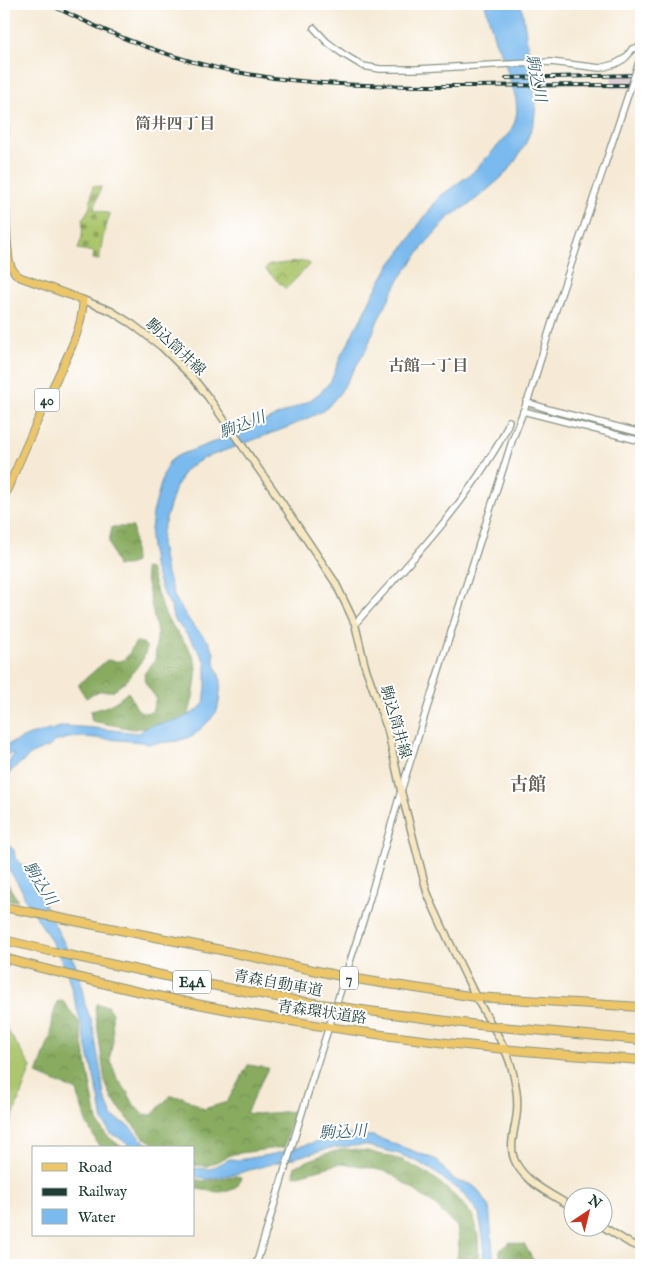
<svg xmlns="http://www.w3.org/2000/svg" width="645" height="1269" font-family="'IM FELL English','Noto Serif JP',serif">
<defs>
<pattern id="forest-crowns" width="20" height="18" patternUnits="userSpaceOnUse" patternTransform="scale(1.25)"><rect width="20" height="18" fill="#88ab60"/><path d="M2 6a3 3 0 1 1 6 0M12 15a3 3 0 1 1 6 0" fill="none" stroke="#6f8c50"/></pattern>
<pattern id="cemetery-stones" width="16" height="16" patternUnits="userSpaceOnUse" patternTransform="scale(1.25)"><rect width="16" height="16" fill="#abc66d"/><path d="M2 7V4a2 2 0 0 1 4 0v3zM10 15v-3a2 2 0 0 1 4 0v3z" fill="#8ba25a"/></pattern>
<pattern id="park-crowns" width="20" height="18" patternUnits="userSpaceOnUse" patternTransform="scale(1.25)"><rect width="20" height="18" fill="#abc66d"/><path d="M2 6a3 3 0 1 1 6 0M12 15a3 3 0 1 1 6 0" fill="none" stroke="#8ba25a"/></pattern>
</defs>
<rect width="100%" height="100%" fill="#fff"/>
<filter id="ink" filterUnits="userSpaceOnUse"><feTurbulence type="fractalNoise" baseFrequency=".02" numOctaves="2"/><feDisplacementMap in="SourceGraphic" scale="10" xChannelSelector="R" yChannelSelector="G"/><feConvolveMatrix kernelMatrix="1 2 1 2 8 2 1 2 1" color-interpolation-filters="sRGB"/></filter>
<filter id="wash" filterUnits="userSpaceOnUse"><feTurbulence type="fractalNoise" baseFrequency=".0096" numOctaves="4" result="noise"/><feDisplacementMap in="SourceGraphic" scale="20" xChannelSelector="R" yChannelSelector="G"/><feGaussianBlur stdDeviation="1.12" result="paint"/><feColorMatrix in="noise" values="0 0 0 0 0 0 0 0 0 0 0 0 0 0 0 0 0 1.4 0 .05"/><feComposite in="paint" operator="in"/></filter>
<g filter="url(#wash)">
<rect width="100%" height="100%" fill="#f6ead6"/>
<path fill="#d2bdc8" d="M641,72V88H612L611,74Z"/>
<path fill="url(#forest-crowns)" stroke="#54744a" d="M112,527H133L135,562L126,566H117L109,542Z
M144,568L150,569C154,582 160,604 166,616C175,631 187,643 194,658C200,672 192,705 187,719L172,726L133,729L92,721L90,711C107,708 115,703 128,692C136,703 134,715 152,712L156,698L146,684L144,674L155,660L157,633Z
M136,642L143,643L147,648L143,659L127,680L113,691H99L86,698L79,687V684L107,660C128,664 125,658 136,642Z
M4,878L18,901L4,899Z
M62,1000L79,1022L97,1121L106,1135L123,1148H103L99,1146L86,1122L77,1091L37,1074L51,1035L53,1016L57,1002Z
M96,1004L107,1006L112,1013L113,1040L110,1057L116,1076L128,1093L134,1105L142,1114L152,1115L170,1096L183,1097L204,1109L227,1102L248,1065L268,1068L246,1113L258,1114L294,1111L284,1147L233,1154L207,1166L194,1165V1148H160L142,1136L112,1099L105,1082L95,1009Z
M344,1149L367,1151L402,1160L436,1179L461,1202L474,1217L478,1236L479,1265H459L457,1261L459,1240L457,1227L437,1207L417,1192L388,1172L356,1165L339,1164L294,1176L295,1166L325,1154Z
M235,1176L241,1177C237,1199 209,1191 194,1188V1179L204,1181Z
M510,1242L525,1245L533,1260V1265H499L500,1250Z"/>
<path fill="url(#cemetery-stones)" stroke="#658250" d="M93,186L101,187L94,209L110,214L103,237L99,260L93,259L94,252L78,249L82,237L83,219L90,207Z"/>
<path fill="url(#park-crowns)" stroke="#658250" d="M306,261L310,264L286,289L265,269L269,265Z"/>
<path fill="#abc66d" stroke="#658250" d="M4,1025L31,1067L9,1127L4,1125Z"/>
<path fill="#7abaee" stroke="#4c7c91" d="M485,4H521L523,14L536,103L534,122L525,145L514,163L502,177L486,191L471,203L450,216L426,243L398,281L378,320L366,350L339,394L325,410L291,426L202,459L184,471L176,487L162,531L161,544L165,568L175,598L191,623L208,641L214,653V661L221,681L219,702L217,711L210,720L193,736L177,741L159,743L147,744L142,742L84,737L68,738L54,742L49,747L33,753L12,770L4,781V771L14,754L11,753L4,758V746L30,735L65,726L94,728L139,733L149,726L179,720L198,710L204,703L206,687V662L190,638L173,618L171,606L162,591L153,565L150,538L153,513L164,472L169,462L177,456L219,440L221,436L251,423H261L309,401L321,392L331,381L342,353L348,344L355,328L359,323L373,294L389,266L410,239L415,230L439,197L472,173L508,135L515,122L517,111L516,99L503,57L495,41Z
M4,837L8,845L14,850L15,857L21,865H23L79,971L85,1005L92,1022L101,1073L104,1096L112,1116L130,1127L141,1139L153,1148H134L118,1137L111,1134L103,1121L99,1098L81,1023L66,969L49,937L25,899L22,890L4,862Z
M343,1134L373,1136L437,1160L441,1166L452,1178L459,1182L471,1184L477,1189L489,1206L494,1265H483L484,1242L479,1214L465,1195L432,1170L418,1162L399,1154L364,1145L330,1148L235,1174L207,1179L194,1176V1168L210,1169L230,1159L239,1160L274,1154Z"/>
</g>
<g filter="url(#ink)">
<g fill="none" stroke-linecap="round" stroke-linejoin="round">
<defs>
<path id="tertiary" d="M314,28L327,42L343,54L363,66L380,69H417L551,62L600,68L615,64L624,59L628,55L632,49L641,47
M526,402L551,410L641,433
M523,411L641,441
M355,624C400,572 449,523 486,464C495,449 504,438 509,421
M256,1265L314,1073L364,918L401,791L444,654L513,438L530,394L556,309L603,170"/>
<path id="secondary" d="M83,300L111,311L132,324L162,347L193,378L208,397L274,491L335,582L350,613L355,624L365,666L388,731L401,791L427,892L432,904C446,935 461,967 476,997C489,1022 507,1046 513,1073C516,1085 518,1098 517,1111C516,1128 507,1147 516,1163C527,1184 553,1195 572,1207
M602,1226L631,1244L641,1247"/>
<path id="primary" d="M4,97L5,117L4,177L7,240L9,260L11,267L15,273L20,277L83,300C83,331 64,362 51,391C35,426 19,462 4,497"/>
<path id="trunk" d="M4,907L221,950L345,977L375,982L476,997L641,1007
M4,958C212,1016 426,1047 641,1060"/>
<path id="motorway" d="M4,940L54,952L184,980L293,1000
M369,1011L478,1025
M512,1028L641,1040"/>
</defs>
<use href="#tertiary" stroke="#8a9485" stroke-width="8"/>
<use href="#secondary" stroke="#8a9485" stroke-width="9"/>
<use href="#primary" stroke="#8a9485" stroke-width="9"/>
<use href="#trunk" stroke="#8a9485" stroke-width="10"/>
<use href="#motorway" stroke="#8a9485" stroke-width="10"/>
<use href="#tertiary" stroke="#fff" stroke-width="5.5"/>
<use href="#secondary" stroke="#f7e8c3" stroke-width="6"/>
<use href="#primary" stroke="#ecc669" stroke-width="7"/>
<use href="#trunk" stroke="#ecc669" stroke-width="8"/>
<use href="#motorway" stroke="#ecc669" stroke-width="8"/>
<defs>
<path id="rail" d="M49,4C108,34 171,60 237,72C313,87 390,86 467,86C525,85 583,85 641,85
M506,78L641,75"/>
</defs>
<use href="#rail" stroke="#1f3d34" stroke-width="4"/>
<use href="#rail" stroke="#fff" stroke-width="2" stroke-dasharray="5.5" stroke-linecap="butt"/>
<defs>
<path id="tertiary-bridge" d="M603,170L641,56"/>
<path id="motorway-bridge" d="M293,1000L369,1011
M478,1025L512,1028"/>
</defs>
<use href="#tertiary-bridge" stroke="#8a9485" stroke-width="8" stroke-linecap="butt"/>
<use href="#motorway-bridge" stroke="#8a9485" stroke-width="10" stroke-linecap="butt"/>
<use href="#tertiary-bridge" stroke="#fff" stroke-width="5.5"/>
<use href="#motorway-bridge" stroke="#ecc669" stroke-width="8"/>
</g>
</g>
<g text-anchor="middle" stroke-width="4" stroke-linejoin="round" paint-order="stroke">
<g fill="#fff" stroke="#627771" stroke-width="1">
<rect x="34.5" y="388.5" width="25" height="23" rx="4"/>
<rect x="340" y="966.5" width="18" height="23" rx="4"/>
<rect x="173" y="970.5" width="38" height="23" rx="4"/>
</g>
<g font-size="14" font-weight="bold" fill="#1f3d34">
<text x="47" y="405">40</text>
<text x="349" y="983">7</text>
<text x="192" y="987">E4A</text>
</g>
<g font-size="15" fill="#1f3d34" stroke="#fff">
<text transform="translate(176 347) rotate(43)" y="5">駒込筒井線</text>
<text transform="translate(396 722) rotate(74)" y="5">駒込筒井線</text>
<text transform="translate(278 983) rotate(10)" y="5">青森自動車道</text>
<text transform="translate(322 1012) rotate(8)" y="5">青森環状道路</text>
</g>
<g font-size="16" font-style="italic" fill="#3a626c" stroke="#fff">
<text transform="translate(537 78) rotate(79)" y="6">駒込川</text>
<text transform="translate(242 424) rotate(-21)" y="6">駒込川</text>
<text transform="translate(41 883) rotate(58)" y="6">駒込川</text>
<text transform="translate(343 1131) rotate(-3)" y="6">駒込川</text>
</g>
<g font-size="16" font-weight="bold" fill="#665f57" stroke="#fff">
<text x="175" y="129">筒井四丁目</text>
<text x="428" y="371">古館一丁目</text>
</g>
<g font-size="18" font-weight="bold" fill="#665f57" stroke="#fff">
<text x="528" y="790">古館</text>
</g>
</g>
<rect width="645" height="1269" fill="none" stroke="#fff" stroke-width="20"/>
<rect x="32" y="1146" width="162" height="90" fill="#ffffff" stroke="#a5b1ae"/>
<rect x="42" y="1163" width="25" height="8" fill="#ecc669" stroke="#a5b1ae"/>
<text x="78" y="1172" font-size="15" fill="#1f3d34">Road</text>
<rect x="42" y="1188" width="25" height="8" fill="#1f3d34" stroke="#a5b1ae"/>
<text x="78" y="1196" font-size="15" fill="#1f3d34">Railway</text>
<rect x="42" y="1209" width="25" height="15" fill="#7abaee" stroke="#a5b1ae"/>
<text x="78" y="1222" font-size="15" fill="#1f3d34">Water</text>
<g transform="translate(588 1212) rotate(35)"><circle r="24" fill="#ffffff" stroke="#a5b1ae"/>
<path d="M0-4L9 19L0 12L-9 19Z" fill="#c8321e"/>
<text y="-8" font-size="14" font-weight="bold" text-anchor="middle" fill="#1f3d34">N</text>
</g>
</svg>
